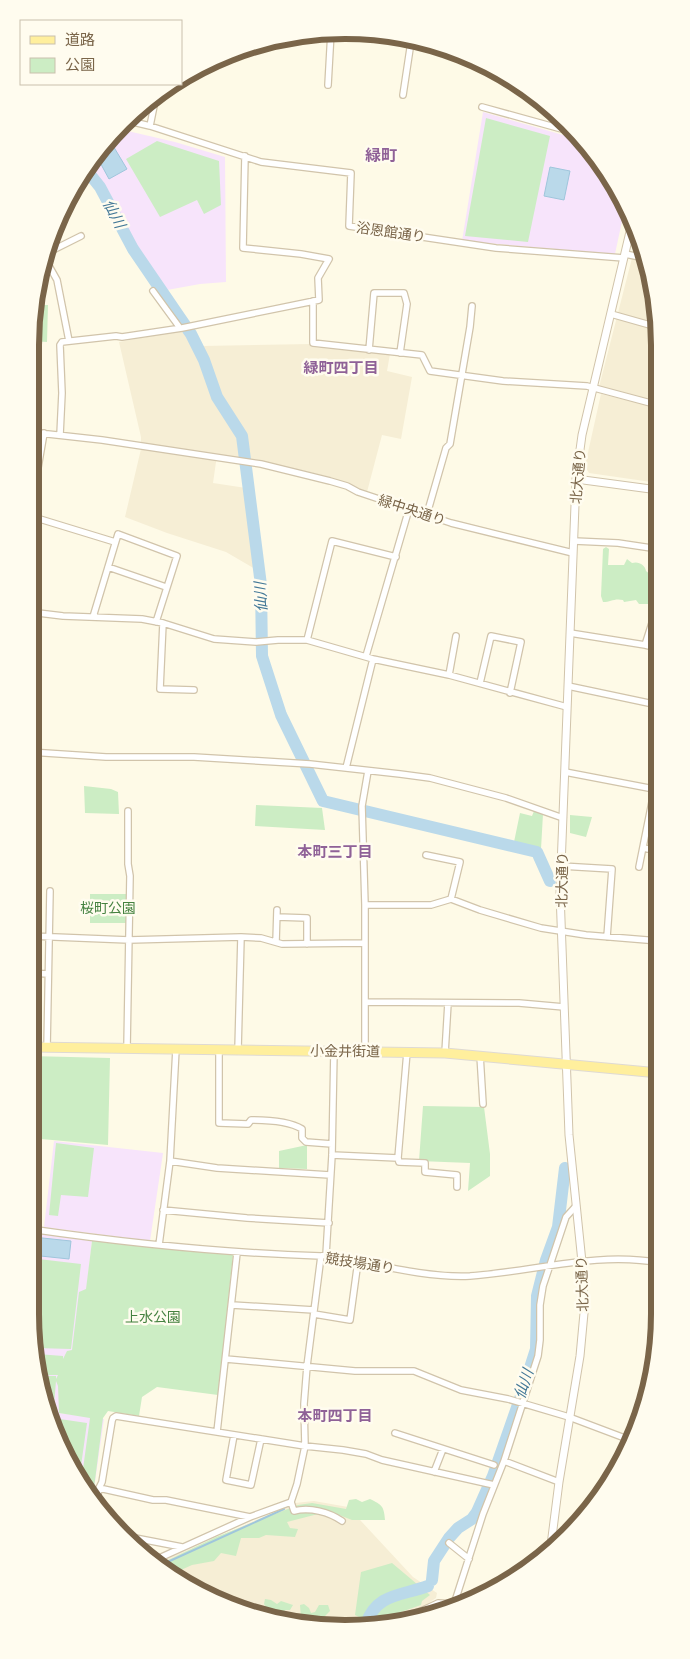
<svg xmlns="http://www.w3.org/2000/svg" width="690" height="1659" font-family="'Asap Condensed','Noto Sans JP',sans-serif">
<rect width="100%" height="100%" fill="#fefae7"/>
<path fill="#f6eed5" d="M632,258L646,260L657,304V365L648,400L599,387Z
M191,329L202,346L311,344L312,347L390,354L387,371L412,377L401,439L382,435L367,492L347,483L326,476L270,463L217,455L213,483L246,488L257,570L226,552L167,533L125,517L141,449V437L119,342Z
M601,394L658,408V483L589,473L585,466Z
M314,1501L348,1507L413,1577L437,1593L436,1598L427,1604V1615L406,1623L304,1626L188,1587L158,1563L295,1503Z"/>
<path fill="#f7e4fb" d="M483,112L584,141L625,207L615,254L462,241Z
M119,129L175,142L225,157L226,282L200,284L167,290L135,248L90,169L108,138Z
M54,1141L163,1153L150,1241L44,1227Z
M30,1233L92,1241L78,1363L65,1361L59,1413L104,1419L93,1496L47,1416L30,1314Z"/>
<path fill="#ccedc4" d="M486,118L550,136L528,242L465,236Z
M157,141L219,161L221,205L204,214L197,200L160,217L126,159Z
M37,305H48L47,342L31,341Z
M606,547L609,549L608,565H624L627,559L632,563C639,561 645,565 646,571L656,579L650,604H639L636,600L624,602L623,600C614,598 611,602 603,602L601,596L603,549Z
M84,786L111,789L118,792L119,814L85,813Z
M256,805L322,808L325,830L255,826Z
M534,811L543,814L541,849L514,842L520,813L532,816Z
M570,815L592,817L586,837L570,833Z
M90,894H127L126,923H90Z
M30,1056L110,1058L108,1145L30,1138Z
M423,1106L484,1107L490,1154V1176L468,1191L470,1163L419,1161Z
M56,1143L94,1148L88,1197L61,1195L58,1216L49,1215Z
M307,1145V1169L279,1168V1151Z
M92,1241L233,1255L218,1395L157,1387L142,1397L139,1416L108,1411L103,1418L93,1496L82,1476L90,1418L59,1413L58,1386L56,1381L53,1418L87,1423L80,1473L47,1416L40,1376H56V1379L58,1375H40L37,1354L63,1356V1359L67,1351L72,1350L79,1292L86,1289Z
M30,1258L81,1264L71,1349L36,1348L30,1314Z
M356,1499L362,1502L370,1499C382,1505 384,1506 385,1520H352L334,1513L318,1514L287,1522L290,1528L298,1529L295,1537L266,1535L259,1538H241L236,1556L221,1553L214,1561L192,1565L172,1574L160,1564L216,1537L298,1505L312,1503L346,1509L349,1500Z
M392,1563L430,1595L422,1601L421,1605L381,1619L380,1624L357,1625L359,1617L355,1615L361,1572Z
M265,1599L271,1600L277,1604L281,1601L293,1605L290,1610H285L282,1615L301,1618L300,1605L304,1604L309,1608L311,1613L315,1612L319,1605H328L330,1611L320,1621L328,1622L327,1626H304L262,1612L270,1613L264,1604Z"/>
<path fill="#bad9ea" stroke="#9fc6dc" d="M109,139L127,169L109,179L97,157L106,140Z
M550,167L570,171L564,200L544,196Z
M33,1237L71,1241L69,1259L31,1255Z"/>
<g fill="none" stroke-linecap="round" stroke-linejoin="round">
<path stroke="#9fc6dc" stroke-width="2" d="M161,1565L284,1509"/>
<path stroke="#bad9ea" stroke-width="12" d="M88,172L100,187L133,249L191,334L204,360L217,397L242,436L261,585L262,656L281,715L323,801L537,852L550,881
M432,1580L434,1561L449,1538L458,1528L472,1519L477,1512L493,1476L521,1396L536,1349L537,1296L546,1260L558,1227L565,1168
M366,1624C377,1593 401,1596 428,1586"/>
<defs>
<path id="minor" d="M328,85L331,32
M403,95L411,42
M482,107L576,133
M129,121L150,126L261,162L351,173L349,226L496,248L624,258
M150,126L155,101
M45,254L81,236
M625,254L645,258
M44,257L57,280L69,341
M153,291L180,328
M313,301V343L422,355L430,371L503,381L587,386L658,405
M611,314L657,327
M369,350L374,293H404L407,304L400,353
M30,432L102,440L261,464L330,481L347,486L358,492L451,523L573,553
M60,435L62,393L60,345L62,342L116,336L122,337L182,328L319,300L318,278L329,259L301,254L243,248L245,156
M30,514L44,433
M427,514L446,448L450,444L470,327L472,306
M30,516L115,542
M574,541L618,543L658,549
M108,567L166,587
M30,612L63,616L142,619L163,623L214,639L256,642L278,640H307L373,659L449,675L567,707
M93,617L118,534L177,556L156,622
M163,623L160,689L194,690
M570,633L645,645L658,648
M307,640L332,541L396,557
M645,645L658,604
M366,656L409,509
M449,675L456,636
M480,683L491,636L521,642L510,693
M568,686L658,705
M30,752L106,757H194L310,764L400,774L430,778L506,798L563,818
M346,768L373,659
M565,772L659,790
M643,848L659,851
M426,855L460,862L451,899
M561,866L612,869L607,937
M639,867L659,767
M365,905H431L451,899L480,910L541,928L586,935L659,941
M277,917L307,918V944
M30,936L129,940L241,937L261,938L282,944L364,943
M276,942L277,910
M30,973L48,974
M365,1002L519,1003L564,1007
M47,1048L50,891
M127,1048L130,876L128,864V811
M219,1050V1123L248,1124L251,1120C266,1120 289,1121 302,1129V1138L306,1142L332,1144
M238,1050L241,937
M365,1052V905L362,806L368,771
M445,1053L448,1003
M480,1055L483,1104
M332,1155L398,1158L407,1052
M398,1158L399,1162L425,1163V1172L457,1175V1187
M170,1161L217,1168L330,1175
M163,1210L247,1218L329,1223
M30,1229C127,1243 223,1253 321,1256L326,1255C374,1263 421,1278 470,1276C532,1272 597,1251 660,1263
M159,1245L170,1161L176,1049
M326,1255L332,1155L334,1051
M321,1256L307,1366L304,1404L305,1446L297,1484L291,1502L294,1511C310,1507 329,1512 342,1521
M232,1305L314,1310
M314,1314L350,1320L358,1261
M226,1359L355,1371H414L461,1390L508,1399L569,1417L630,1440
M217,1432L237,1253
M395,1433L494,1465
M234,1435L226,1480L251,1485L261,1439
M504,1461L559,1482
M434,1472L443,1449
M99,1488L153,1500H166L250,1517
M97,1502L99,1488L102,1482L112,1421L113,1418L116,1416L305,1446L343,1450L366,1454L382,1460L494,1485
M125,1536L182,1547
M449,1543L469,1559
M155,1560L250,1517L291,1502
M459,1603L456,1598L483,1514L504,1461L538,1356L540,1340V1305L543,1286L566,1217L576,1206
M386,1624L391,1620L421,1611L438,1603L456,1604"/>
<path id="tertiary" d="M576,479L658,490
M551,1545L559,1482L580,1356L584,1313L582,1262L569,1135L560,893L576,479L582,435L633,219"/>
<path id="primary" d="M30,1047L445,1053L659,1073"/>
</defs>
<use href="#minor" stroke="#d1c4ab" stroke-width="8"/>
<use href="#tertiary" stroke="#d1c4ab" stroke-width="9"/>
<use href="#primary" stroke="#dfdad3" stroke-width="11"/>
<use href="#minor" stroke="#fff" stroke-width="5.5"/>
<use href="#tertiary" stroke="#fff" stroke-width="7"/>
<use href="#primary" stroke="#ffef9d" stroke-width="9"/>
</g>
<g text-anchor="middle" stroke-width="5" stroke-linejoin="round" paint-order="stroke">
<g font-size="14" fill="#7a6549" stroke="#fffcef">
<text transform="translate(391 232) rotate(8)" y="5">浴恩館通り</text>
<text transform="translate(578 476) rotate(-85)" y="5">北大通り</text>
<text transform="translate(412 510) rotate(18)" y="5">緑中央通り</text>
<text transform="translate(562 880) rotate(-89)" y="5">北大通り</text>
<text transform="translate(345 1051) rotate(1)" y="5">小金井街道</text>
<text transform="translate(360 1263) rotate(9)" y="5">競技場通り</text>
<text transform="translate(582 1284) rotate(-92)" y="5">北大通り</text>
</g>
<g font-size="14" fill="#458240" stroke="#fffcef">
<text x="108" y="913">桜町公園</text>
<text x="153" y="1322">上水公園</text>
</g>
<g font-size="15" font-style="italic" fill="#437897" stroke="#fffcef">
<text transform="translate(114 214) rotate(62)" y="5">仙川</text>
<text transform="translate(261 597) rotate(-93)" y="5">仙川</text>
<text transform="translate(524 1384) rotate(-72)" y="5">仙川</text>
</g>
<g font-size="15" font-weight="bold" fill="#8f6197" stroke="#fffcef">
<text x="341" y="373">緑町四丁目</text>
<text x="335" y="857">本町三丁目</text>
<text x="335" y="1421">本町四丁目</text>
</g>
<g font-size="16" font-weight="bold" fill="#8f6197" stroke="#fffcef">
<text x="381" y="161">緑町</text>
</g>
</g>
<path d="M0 0H690V1659H0ZM345 39H345A306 306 0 0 1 651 345V1314A306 306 0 0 1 345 1620H345A306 306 0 0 1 39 1314V345A306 306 0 0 1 345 39Z" fill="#fffcef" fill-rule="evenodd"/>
<path fill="none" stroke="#7a6549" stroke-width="6" d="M345 39H345A306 306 0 0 1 651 345V1314A306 306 0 0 1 345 1620H345A306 306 0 0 1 39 1314V345A306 306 0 0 1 345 39Z"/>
<rect x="20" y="20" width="162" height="65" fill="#fffcef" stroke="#cac0ad"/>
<rect x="30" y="36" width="25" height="8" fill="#ffef9d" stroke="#cac0ad"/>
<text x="65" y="45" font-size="15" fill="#7a6549">道路</text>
<rect x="30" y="58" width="25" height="15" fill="#ccedc4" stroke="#cac0ad"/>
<text x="65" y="70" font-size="15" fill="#7a6549">公園</text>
</svg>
